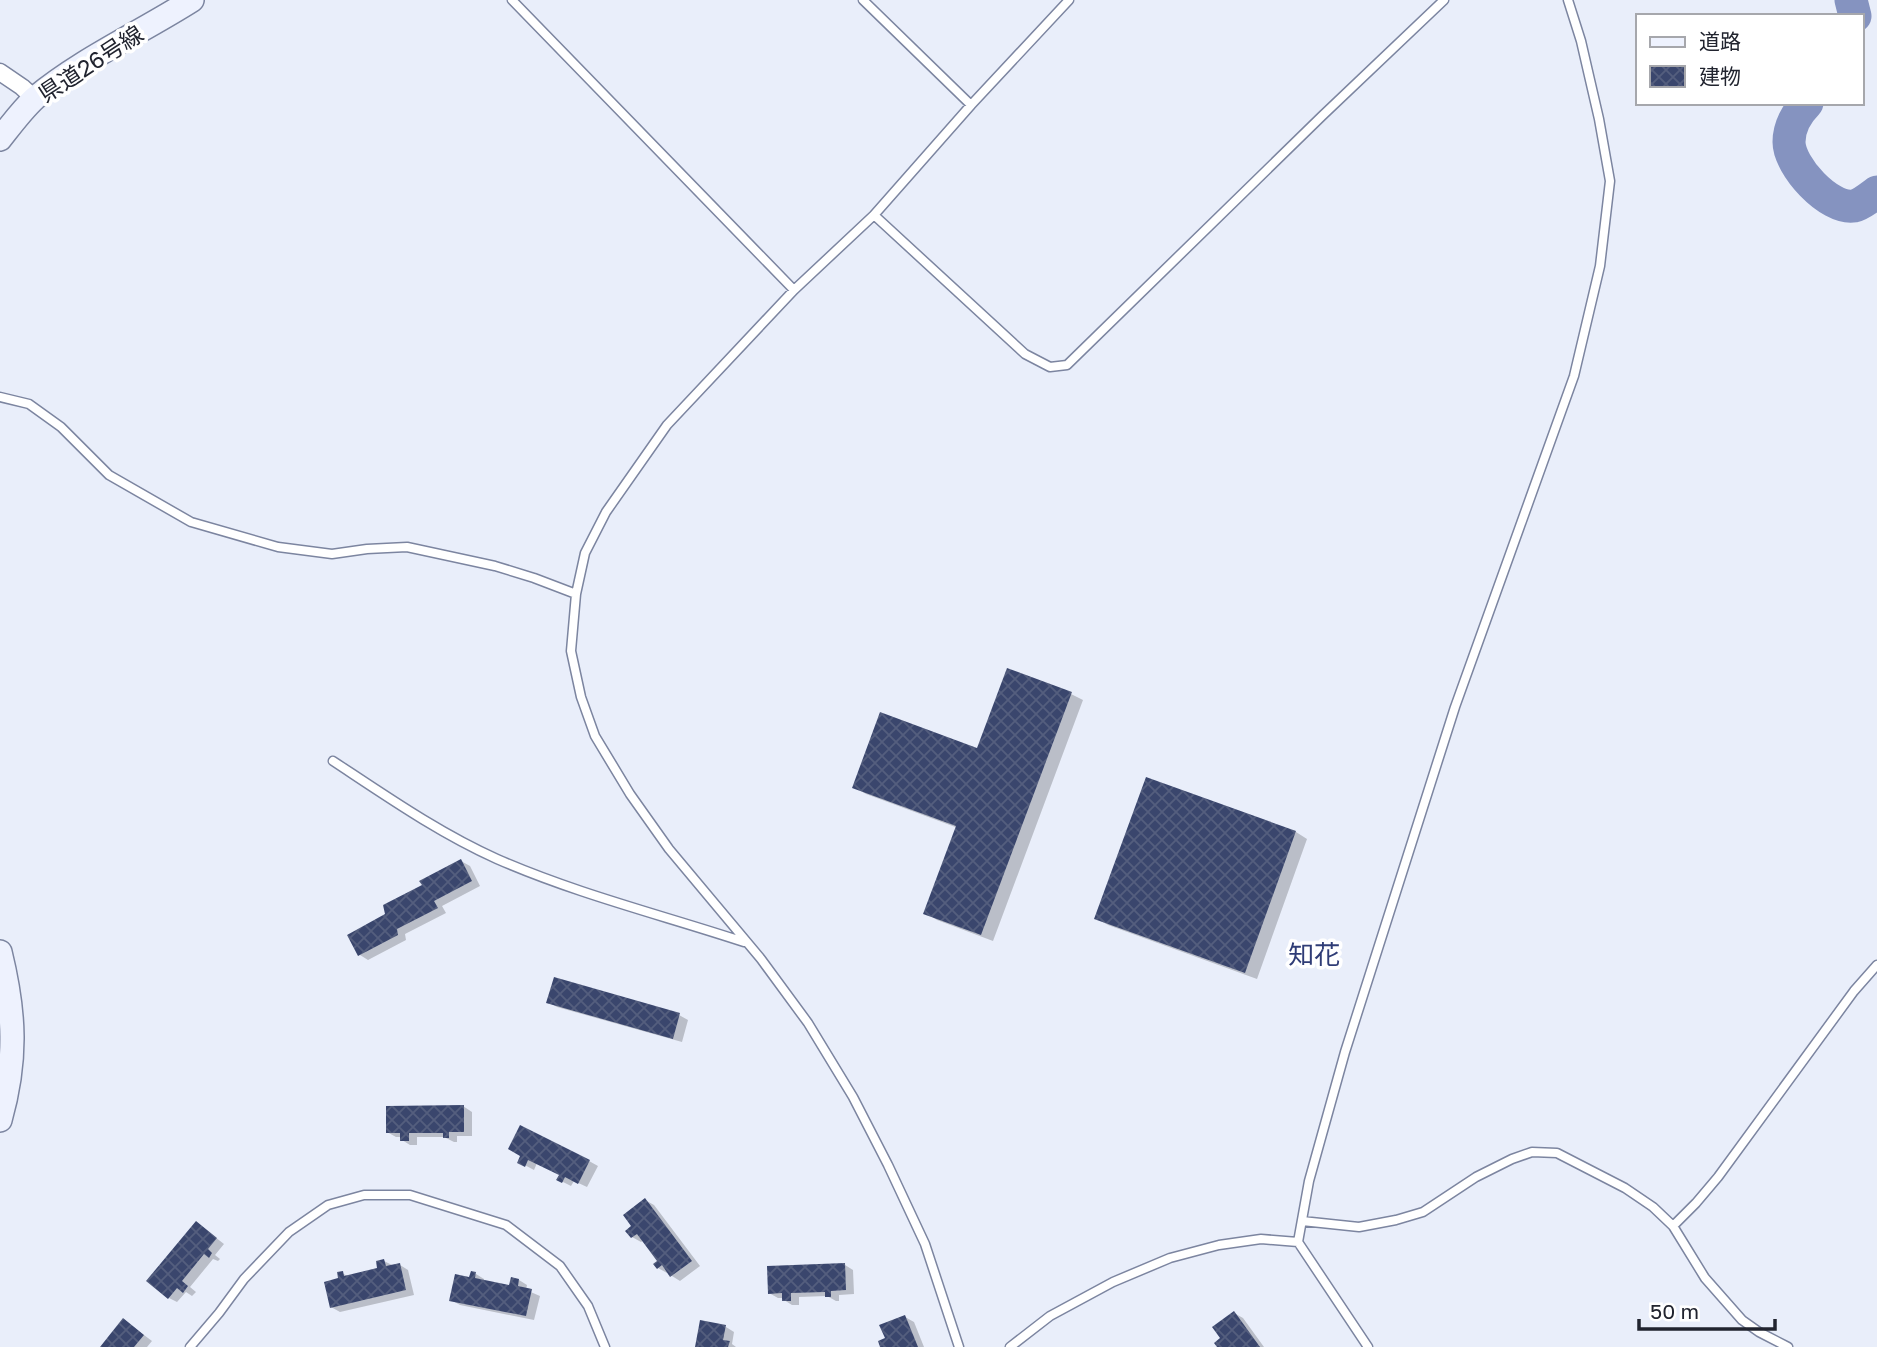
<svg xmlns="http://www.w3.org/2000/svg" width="1877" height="1347" font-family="'Golos Text','Noto Sans JP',sans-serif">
<defs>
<pattern id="building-cross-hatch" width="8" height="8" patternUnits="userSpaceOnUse" patternTransform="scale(1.75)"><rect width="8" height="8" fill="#3a466d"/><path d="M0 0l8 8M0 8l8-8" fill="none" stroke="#545e7e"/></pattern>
</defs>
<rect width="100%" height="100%" fill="#e9eefa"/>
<path fill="#0003" d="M1071,694L1083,700L993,941L937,920L926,913L958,828L866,794L854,787L978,750Z
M1296,832L1307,839L1257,979L1108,925L1096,918Z
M461,861L470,866L480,886L442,906L446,913L405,934L406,940L368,960L360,955L387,915Z
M555,979L679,1015L688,1020L682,1042L557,1007L548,1002Z
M463,1106L472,1112V1136H457V1142H454L444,1137H417V1145H410L402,1140V1137H396L387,1132Z
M522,1156L589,1161L598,1166L587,1187L574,1181L571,1186L559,1180L561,1175L537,1163L534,1170L519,1162Z
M645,1200L654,1205L700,1266L680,1281L672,1276L668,1271L667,1273L658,1268L660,1261L644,1240L641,1242L632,1237L634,1227Z
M197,1223L224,1244L215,1255L220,1259L218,1261L213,1259L190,1287L196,1292L192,1296L186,1292L177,1302L169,1298Z
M384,1261L394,1266L400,1265L408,1270L414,1295L340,1312L331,1307L342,1273L349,1277L379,1270Z
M845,1265L853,1270L854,1294L839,1295V1301H836L827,1296L799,1297V1305H792L784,1300V1298H778L769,1293Z
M476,1274L484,1279V1281L510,1287L519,1280L527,1285L526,1290L540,1296L534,1320L460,1305L451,1300Z
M1234,1313L1243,1318L1264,1347H1219Z
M905,1317L914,1322L924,1347H882Z
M124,1320L152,1341L147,1347H102Z
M701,1322L726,1327L734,1332L732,1344L736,1347H696Z"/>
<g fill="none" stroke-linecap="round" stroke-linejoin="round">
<path stroke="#8593c0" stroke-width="33" d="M1851,0L1855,16
M1807,103C1797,113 1789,127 1789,142C1789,166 1829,210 1854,206C1862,204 1870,197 1877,192"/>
</g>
<path fill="url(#building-cross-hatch)" d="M1007,668L1072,692L981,935L923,914L956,826L852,788L880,712L977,748Z
M1146,777L1296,831L1245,973L1094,919Z
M461,859L472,881L434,901L438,908L397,929L398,935L358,956L347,935L385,914L383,905L422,885L419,881Z
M554,977L680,1013L673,1039L546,1003Z
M464,1105V1132H449V1138H443V1133H409V1141H400V1133H386V1106Z
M520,1125L590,1160L578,1184L565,1177L562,1183L556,1180L559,1175L528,1160L525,1167L517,1163L520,1156L508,1149Z
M645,1198L692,1261L670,1277L662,1265L657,1269L653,1264L657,1261L637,1234L631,1238L625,1231L631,1226L623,1215Z
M196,1221L217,1238L208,1249L212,1253L209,1258L204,1254L182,1281L188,1286L183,1293L177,1288L168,1299L146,1281Z
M384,1259L386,1266L400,1263L406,1290L330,1308L324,1282L338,1278L337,1272L343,1271L344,1276L377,1268L376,1261Z
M845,1263L846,1290L831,1291V1297H825V1292L791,1293V1301H782V1293L768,1294L767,1266Z
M471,1271L476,1272L475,1278L509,1285L511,1277L519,1279L518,1286L532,1289L526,1316L449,1301L455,1274L469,1277Z
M1234,1311L1260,1347H1217L1214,1343L1220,1338L1212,1327Z
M905,1315L918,1347H880L878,1341L885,1338L879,1325Z
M123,1318L144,1335L134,1347H100Z
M700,1320L726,1325L723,1340L730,1341L728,1347H695Z"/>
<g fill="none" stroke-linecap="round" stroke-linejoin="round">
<defs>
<path id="lane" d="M512,0L794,290
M863,0L971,105
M874,215L1025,354L1050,367L1067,365L1322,116L1444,0
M0,397L29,404L61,427L109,475L191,522L278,547L332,554L367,549L407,547L495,566L534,578L576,594
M333,761C386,796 439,833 497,859C577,894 662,915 744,942
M1302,1221L1359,1227L1396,1220L1423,1212L1476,1177L1512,1159L1532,1152L1557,1153L1625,1188L1653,1207L1673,1226L1705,1278L1742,1320L1759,1332L1788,1347
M1673,1226L1696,1203L1718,1177L1854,991L1877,965
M190,1347L219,1313L244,1279L289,1232L328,1205L364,1195H410L506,1225L560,1266L588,1306L605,1347
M959,1347L925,1244L888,1165L853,1097L808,1023L761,959L669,849L630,794L595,736L581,697L571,651L576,594L585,553L606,512L667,425L794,290L874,215L971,105L1069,0
M1010,1347L1050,1316L1113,1282L1170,1258L1219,1245L1261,1239L1298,1242
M1368,1347L1298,1242L1309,1181L1345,1052L1455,707L1574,376L1600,266L1610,181L1599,119L1581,41L1568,0"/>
<path id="street" d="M0,72L22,87L35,99"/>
<path id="secondary" d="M0,139C11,125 22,110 35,98C82,59 140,33 192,0
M0,952C15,1013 17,1060 0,1120"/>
</defs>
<use href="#lane" stroke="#7c85a0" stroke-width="11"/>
<use href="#street" stroke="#7c85a0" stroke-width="19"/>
<use href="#secondary" stroke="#7c85a0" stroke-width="26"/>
<use href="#lane" stroke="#fff" stroke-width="8"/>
<use href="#street" stroke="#fff" stroke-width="16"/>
<use href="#secondary" stroke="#eef2fe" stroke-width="23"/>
</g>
<g text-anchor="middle" stroke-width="7" stroke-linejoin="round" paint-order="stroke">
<g font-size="23" fill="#21242f" stroke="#fff">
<text transform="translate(91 64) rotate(-33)" y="8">県道26号線</text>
</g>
<g font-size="26" fill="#2f3c76" stroke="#fff">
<text x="1314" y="964">知花</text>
</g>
</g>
<rect x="1636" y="14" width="228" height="91" fill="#ffffff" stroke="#a6a7ac" stroke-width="2"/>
<rect x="1650" y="37" width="35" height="10" fill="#eef2fe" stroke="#a6a7ac" stroke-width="2"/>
<text x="1699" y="49" font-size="21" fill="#21242f">道路</text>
<rect x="1650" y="66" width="35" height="21" fill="url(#building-cross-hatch)" stroke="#a6a7ac" stroke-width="2"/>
<text x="1699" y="84" font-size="21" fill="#21242f">建物</text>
<path d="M1639 1319v10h136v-10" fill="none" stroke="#21242f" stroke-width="3.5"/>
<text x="1650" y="1319" font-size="21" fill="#21242f" stroke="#ffffff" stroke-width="5" paint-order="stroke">50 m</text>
</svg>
